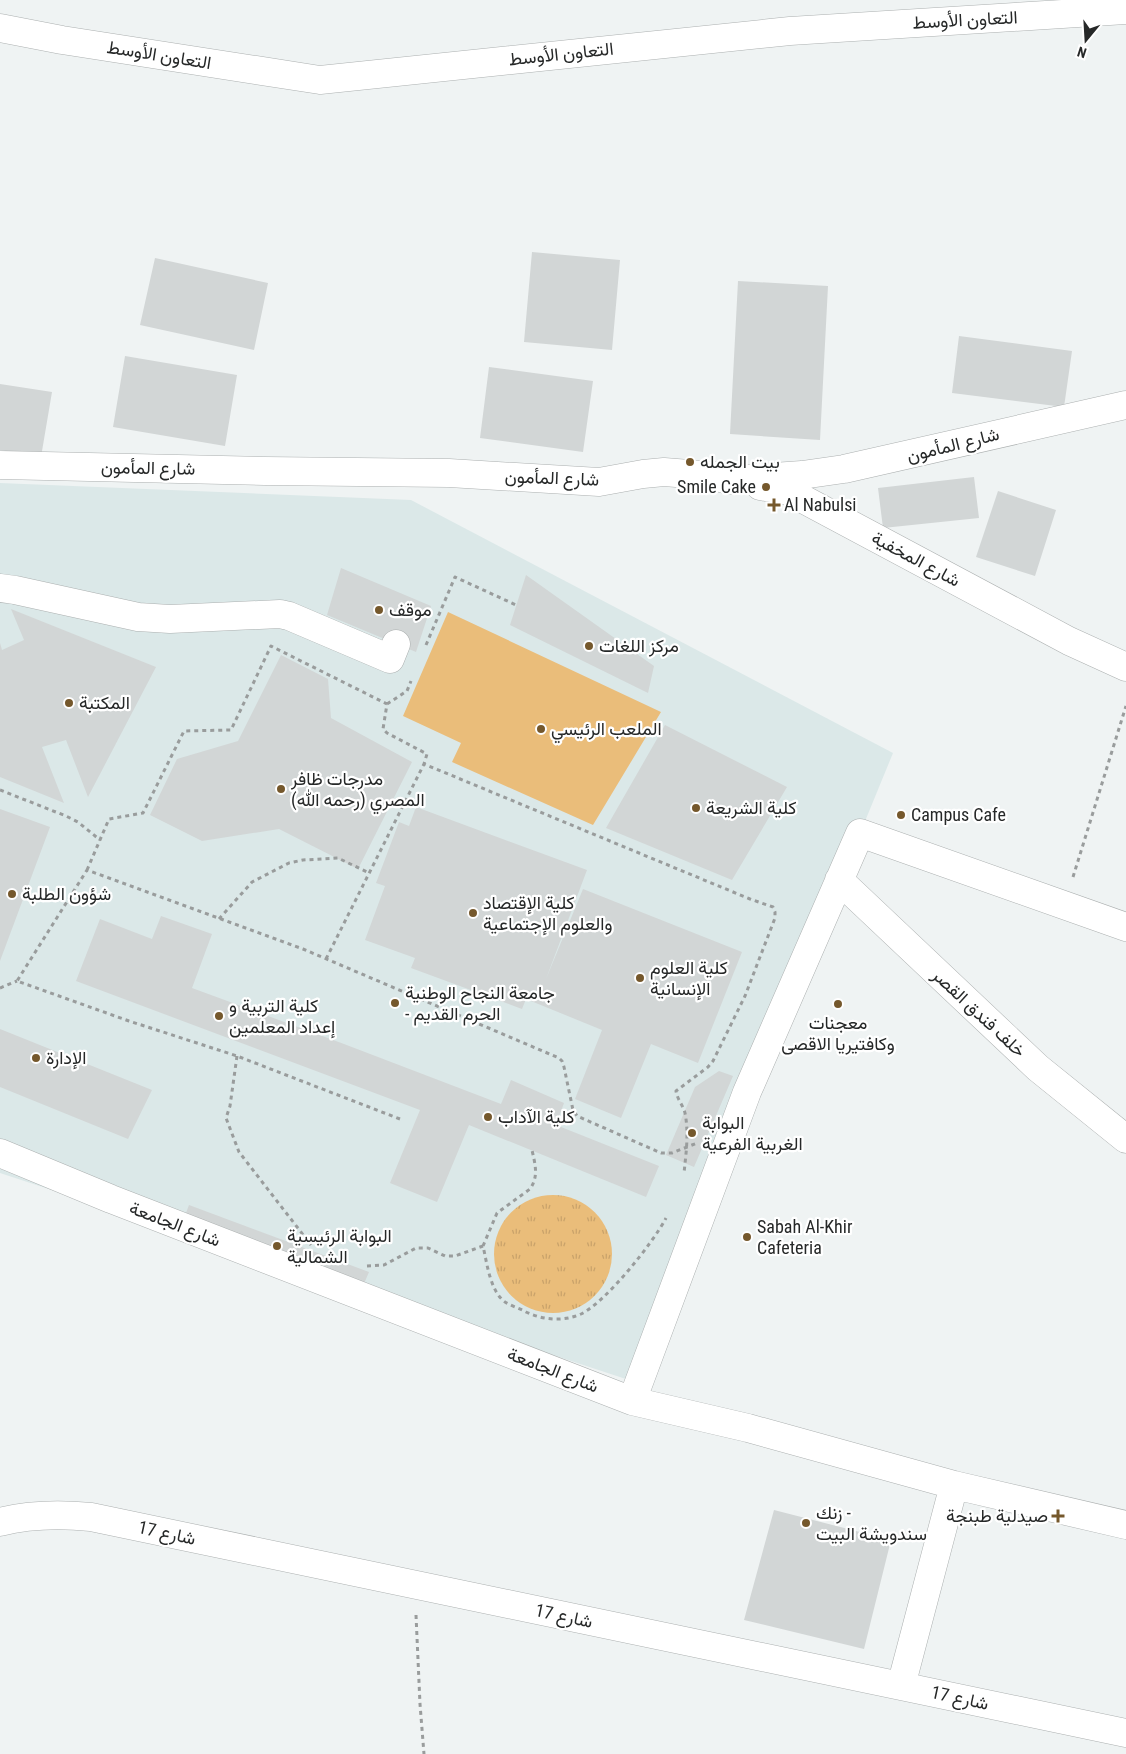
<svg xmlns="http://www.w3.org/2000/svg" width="1126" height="1754" font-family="'Roboto Condensed',Vazirmatn,sans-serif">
<defs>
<pattern id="park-tufts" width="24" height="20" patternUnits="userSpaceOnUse" patternTransform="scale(1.25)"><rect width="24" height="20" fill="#eabd7a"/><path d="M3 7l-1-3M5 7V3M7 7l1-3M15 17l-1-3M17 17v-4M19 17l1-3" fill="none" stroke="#c9a26a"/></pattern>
</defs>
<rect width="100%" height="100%" fill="#eff3f3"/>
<path fill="#dbe8e8" d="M0,483L411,500L893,753L635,1382L0,1173Z"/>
<path fill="url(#park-tufts)" d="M494 1254a59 59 0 1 1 118 0a59 59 0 1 1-118 0Z"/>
<path fill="#eabd7a" d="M448,612L661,712L593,825L452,762L461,743L403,716Z"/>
<path fill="#d2d6d6" d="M532,252L620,260L612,350L524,342Z
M155,258L268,283L254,350L140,325Z
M738,281L828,286L820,440L730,434Z
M959,336L1072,351L1064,407L952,393Z
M125,356L237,375L225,446L113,427Z
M489,367L593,381L583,452L480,438Z
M0,384L52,392L41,457L0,450Z
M974,477L979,518L883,528L878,488Z
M998,491L1056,510L1035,576L976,557Z
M341,568L431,606L416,652L327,615Z
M526,575L654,666L648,693L510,625Z
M11,609L156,667L88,797L66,740L42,747L64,803L0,777V643L2,650L24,640Z
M281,655L328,679L331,718L412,762L358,869L279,829L202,841L150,815L177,759L238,741Z
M665,725L787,787L732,880L606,828Z
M416,807L587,870L546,979L583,889L742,952L698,1063L651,1044L621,1118L575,1099L602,1030L526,999L522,1009L411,968L415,958L365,940L385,886L376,883L399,822L409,826Z
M0,809L50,827L0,961Z
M161,916L212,934L192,988L344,1044L501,1104L511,1080L564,1103L556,1125L659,1166L646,1197L469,1125L437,1202L390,1183L420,1110L76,981L100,919L152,939Z
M0,1029L152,1090L128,1139L0,1087Z
M719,1071L733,1076L694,1167L666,1155L695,1087Z
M189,1205L369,1272L363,1286L183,1221Z
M774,1510L891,1540L864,1649L744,1620Z"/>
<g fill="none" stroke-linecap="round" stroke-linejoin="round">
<defs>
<path id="minor" d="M0,28L62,40L320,80L790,31L1126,10
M0,465L265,471L449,473L599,482L643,474L664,472L714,476L728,480L802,475L844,469L1126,405
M760,486L788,491L1069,641L1126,667
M0,588L15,590L138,617L170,619L280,614L289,616L390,659L396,644
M839,880L1038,1068L1126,1139
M0,1153L111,1199L632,1401L748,1428L954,1485L1126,1525
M632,1401L747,1092L860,833L1126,927
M0,1522C31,1514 60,1514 91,1517L1126,1733
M901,1686L954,1485"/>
</defs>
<use href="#minor" stroke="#acb0b0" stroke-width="29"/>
<path stroke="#999c9c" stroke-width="3" stroke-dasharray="4 4" stroke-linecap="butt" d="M426,645L455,577L516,605
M387,704L407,691L411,681
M0,790L66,816L78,822L100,840
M87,870L109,819L143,813L184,731L231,730L271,646L387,704L383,729L387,733L427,754L424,764L750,899L773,907L775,912V918L745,996L713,1061L708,1067L676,1091C677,1099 683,1105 685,1113C689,1133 686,1154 684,1173
M1073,877L1126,706
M219,919L252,882L289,863L303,860L338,858L369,873
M326,959L424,764
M0,988L17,981
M237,1056L230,1106L226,1118L239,1152L311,1245
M400,1119L237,1056L129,1021L17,981L87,870L303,949L559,1058L562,1061L564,1067L573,1110L577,1116L661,1153H672L697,1143
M483,1246L497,1213L530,1189C539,1176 535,1164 532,1150
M367,1266L384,1265L416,1248H428L445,1256H455L483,1246C487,1263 490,1291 505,1302C511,1306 519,1308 526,1312C543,1320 563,1322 581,1314C606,1302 653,1243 666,1218
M416,1615L420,1704L424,1754"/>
<use href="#minor" stroke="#fff" stroke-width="28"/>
</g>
<g fill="#75582c" stroke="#fff" stroke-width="2">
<circle cx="690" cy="462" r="5"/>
<circle cx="766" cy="487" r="5"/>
<path d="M771.5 497.5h5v5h5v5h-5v5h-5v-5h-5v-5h5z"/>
<circle cx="379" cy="610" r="5"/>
<circle cx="589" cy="646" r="5"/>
<circle cx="69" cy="703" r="5"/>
<circle cx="541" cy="729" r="5"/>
<circle cx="281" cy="789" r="5"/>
<circle cx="696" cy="808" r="5"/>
<circle cx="901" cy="815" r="5"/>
<circle cx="12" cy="894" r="5"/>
<circle cx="473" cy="913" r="5"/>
<circle cx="640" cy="978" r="5"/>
<circle cx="395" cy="1003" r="5"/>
<circle cx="838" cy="1004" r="5"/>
<circle cx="219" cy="1016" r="5"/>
<circle cx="36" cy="1058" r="5"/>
<circle cx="488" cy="1117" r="5"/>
<circle cx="692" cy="1133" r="5"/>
<circle cx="747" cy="1237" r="5"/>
<circle cx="277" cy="1246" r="5"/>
<path d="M1055.5 1508.5h5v5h5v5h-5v5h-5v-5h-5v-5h5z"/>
<circle cx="806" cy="1523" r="5"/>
</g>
<g text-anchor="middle" stroke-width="4.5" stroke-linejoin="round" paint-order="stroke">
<g font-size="18" fill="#262828" stroke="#fff">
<text transform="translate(965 20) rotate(-3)" y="6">التعاون الأوسط</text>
<text transform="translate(561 54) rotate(-6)" y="6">التعاون الأوسط</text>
<text transform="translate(159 55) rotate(9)" y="6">التعاون الأوسط</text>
<text transform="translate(953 445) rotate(-14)" y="6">شارع المأمون</text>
<text transform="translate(148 468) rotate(1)" y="6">شارع المأمون</text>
<text transform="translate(552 478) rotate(2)" y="6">شارع المأمون</text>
<text transform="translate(916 559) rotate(28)" y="6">شارع المخفية</text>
<text transform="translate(979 1013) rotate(43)" y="6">خلف فندق القصر</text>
<text transform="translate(175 1224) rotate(21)" y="6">شارع الجامعة</text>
<text transform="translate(553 1370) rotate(21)" y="6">شارع الجامعة</text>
<text transform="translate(167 1533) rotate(12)" y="6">شارع 17</text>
<text transform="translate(564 1616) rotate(12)" y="6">شارع 17</text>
<text transform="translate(960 1698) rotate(12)" y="6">شارع 17</text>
</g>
<g font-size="18" fill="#262828" stroke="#fff" text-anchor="start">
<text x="700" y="468">بيت الجمله</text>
<text x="756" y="493" text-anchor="end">Smile Cake</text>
<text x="784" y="511">Al Nabulsi</text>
<text x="389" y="616">موقف</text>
<text x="599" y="652">مركز اللغات</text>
<text x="79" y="709">المكتبة</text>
<text x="551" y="735">الملعب الرئيسي</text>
<text x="291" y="785">مدرجات ظافر<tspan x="291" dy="21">المصري (رحمه الله)</tspan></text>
<text x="706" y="814">كلية الشريعة</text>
<text x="911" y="821">Campus Cafe</text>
<text x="22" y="900">شؤون الطلبة</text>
<text x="483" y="909">كلية الإقتصاد<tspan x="483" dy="21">والعلوم الإجتماعية</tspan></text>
<text x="650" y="974">كلية العلوم<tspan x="650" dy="21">الإنسانية</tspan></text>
<text x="405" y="999">جامعة النجاح الوطنية<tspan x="405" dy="21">- الحرم القديم</tspan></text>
<text x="229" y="1012">كلية التربية و<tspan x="229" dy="21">إعداد المعلمين</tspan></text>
<text x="838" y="1029" text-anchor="middle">معجنات<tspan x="838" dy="21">وكافتيريا الاقصى</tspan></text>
<text x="46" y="1064">الإدارة</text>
<text x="498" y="1123">كلية الآداب</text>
<text x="702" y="1129">البوابة<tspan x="702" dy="21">الغربية الفرعية</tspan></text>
<text x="757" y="1233">Sabah Al-Khir<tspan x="757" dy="21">Cafeteria</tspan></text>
<text x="287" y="1242">البوابة الرئيسية<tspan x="287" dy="21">الشمالية</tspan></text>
<text x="816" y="1519">زنك -<tspan x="816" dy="21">سندويشة البيت</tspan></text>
<text x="1048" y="1522" text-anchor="end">صيدلية طبنجة</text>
</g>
</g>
<g transform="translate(1086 40) rotate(198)" stroke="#ffffff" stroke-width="4" paint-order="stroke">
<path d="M0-4L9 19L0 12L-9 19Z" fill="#262828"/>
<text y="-8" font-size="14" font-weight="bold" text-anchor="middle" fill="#262828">N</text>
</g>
</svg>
